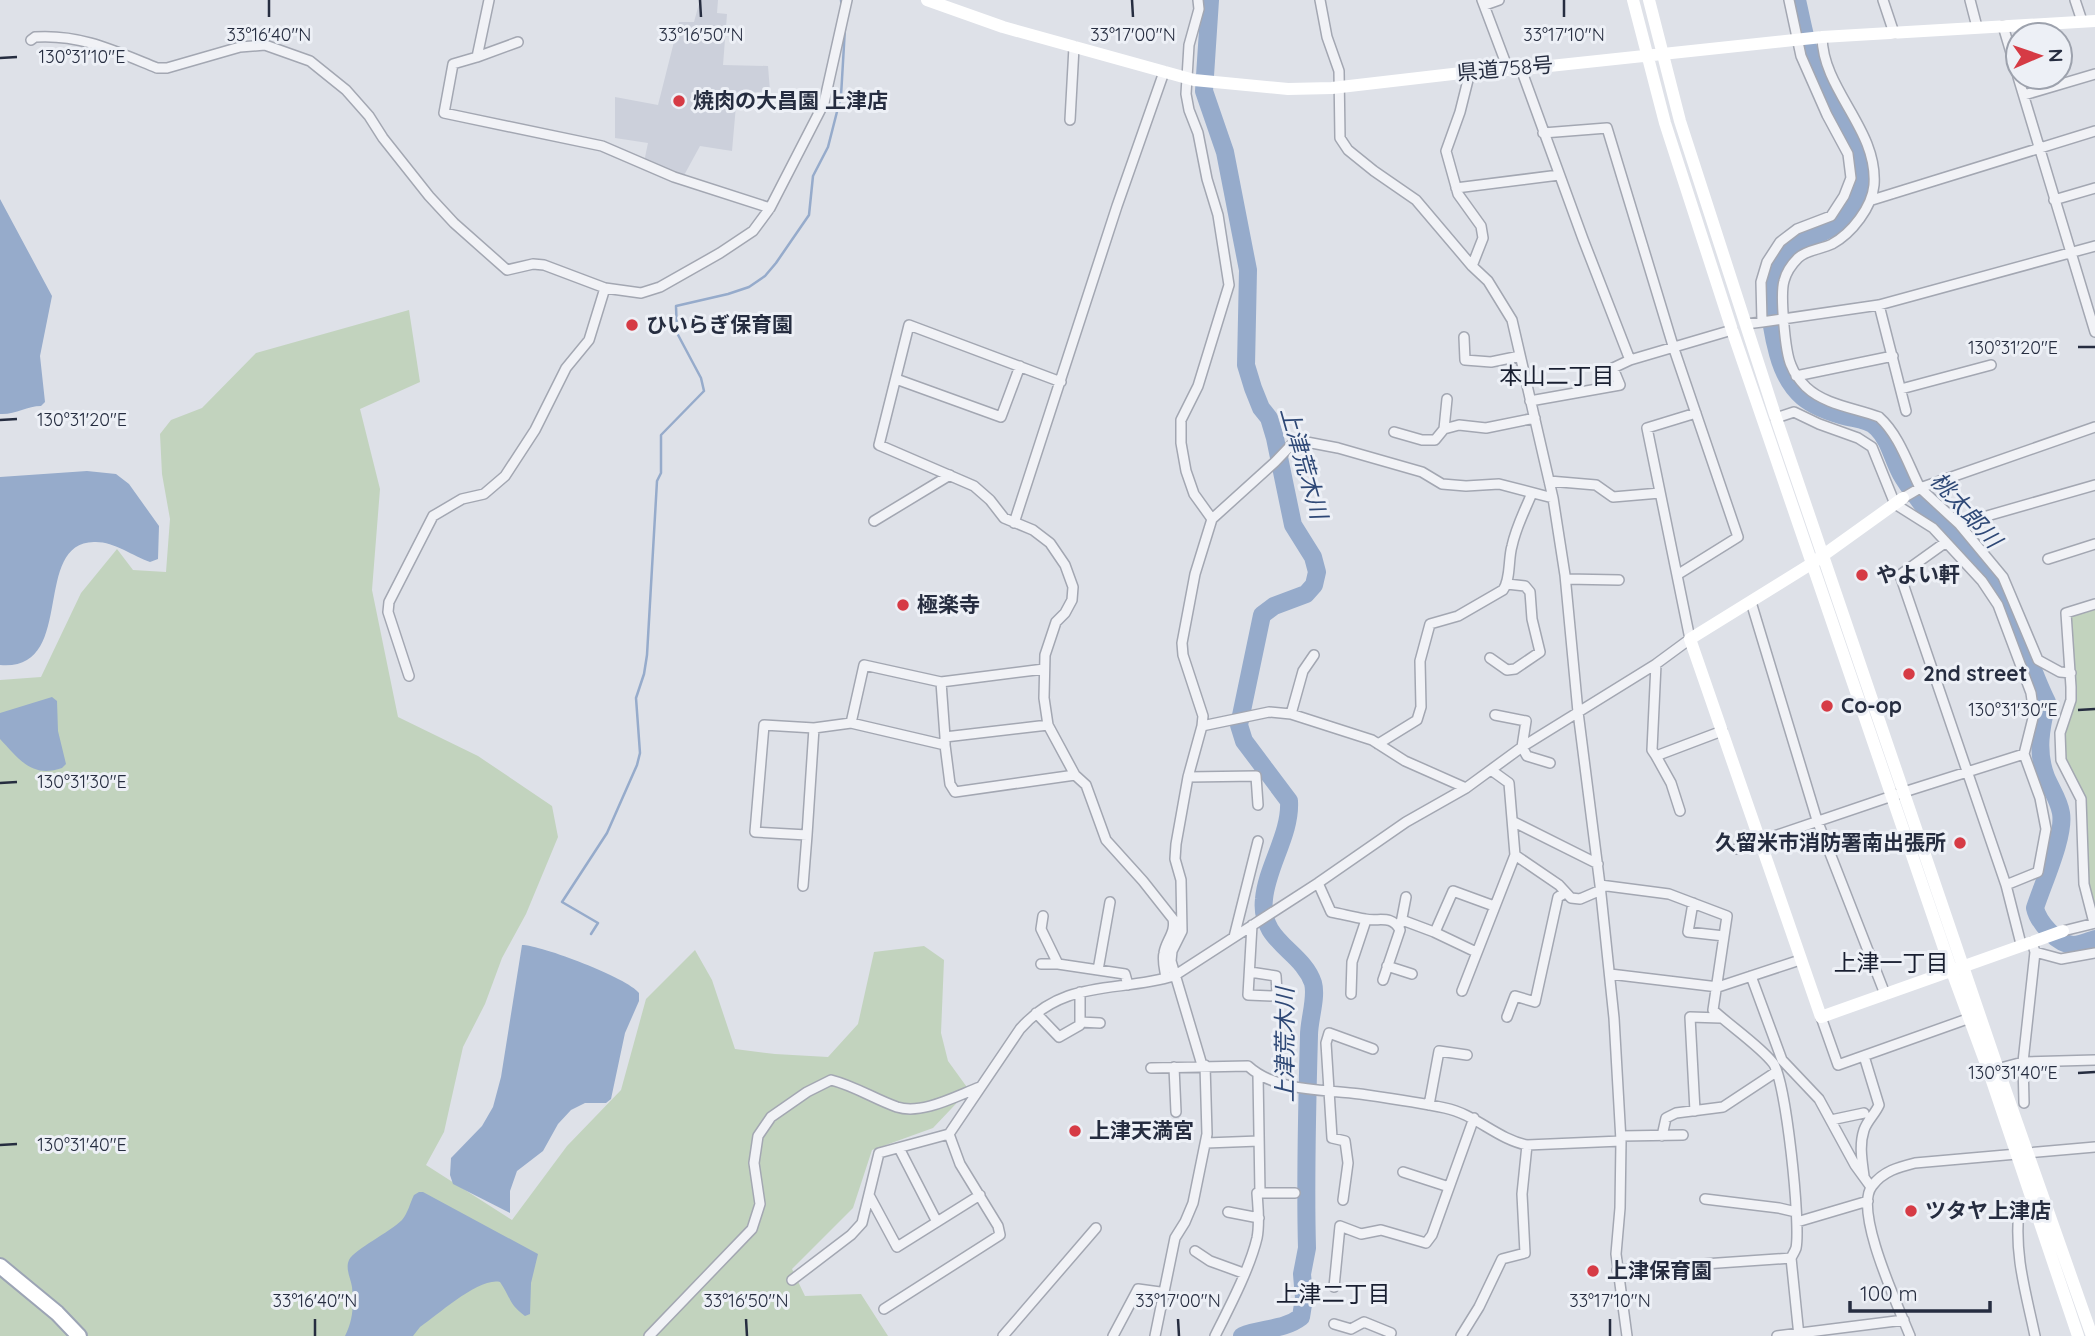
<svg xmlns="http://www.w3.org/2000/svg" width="2095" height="1336" font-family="Quicksand,'Noto Sans JP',sans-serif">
<rect width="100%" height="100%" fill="#dee1e8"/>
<path fill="#ccd0db" d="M700,0H718L717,13L727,14L723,65L768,66L770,91L737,94L732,151L700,146L682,179L644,162L648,143L615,138V97L658,105L679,22H694Z"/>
<path fill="#c2d3be" d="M409,310L420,382L360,409L380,489L372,590L398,717L478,756L552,806L558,837L526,914L502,958L485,1004L463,1047L444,1132L426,1165L512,1220L567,1146L621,1090L646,999L695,950L712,980L735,1049L775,1054L828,1057L858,1024L874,952L924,946L944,960L941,1033L948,1061L969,1090L933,1128L872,1150L853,1208L792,1269L805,1296L861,1294L888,1336H0V680L41,677L81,593L117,549L133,570L166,572L170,519L162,474L160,434L171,420L202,408L256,353Z
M2095,604V923L2084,884L2081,799L2061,760L2060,733L2071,700L2066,613Z"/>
<path fill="#96abcb" d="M0,199L52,296L40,356L45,402L41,406C27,406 15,415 0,414Z
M87,471L116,474L129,484L159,526L158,559L150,562C133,556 113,541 94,542C30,543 78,672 0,665V477Z
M52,697L57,701L58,731L66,764L62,768C32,779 18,758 0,739V713Z
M522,945C541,945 628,978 639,993V1001L625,1033L611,1099L606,1103H585L571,1110L558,1124L543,1151L517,1171L510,1191V1213L453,1184L450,1175L451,1158L482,1126L493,1107L501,1077Z
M419,1192H423L538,1254L531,1283L530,1314L525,1316C509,1305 510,1296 500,1282C479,1277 438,1315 420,1327L413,1336H345C353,1320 354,1305 352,1287C351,1279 345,1269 349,1260C355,1249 390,1232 402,1220C408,1213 410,1203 414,1195Z"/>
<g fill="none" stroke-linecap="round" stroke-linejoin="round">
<path stroke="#96abcb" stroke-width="2.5" d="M841,0L842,8
M591,934L598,923L562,902L607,833L637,765L640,753L636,698L644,674L647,655L657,481L661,473V435L704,391L701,378L677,333L676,306L728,294L749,287L765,276L776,263L809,215L813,176L828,147L841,96L845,28"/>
<path stroke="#96abcb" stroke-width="18" d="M1210,0L1204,91L1225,152L1248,270L1246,365L1253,388L1261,408L1269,418L1275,438L1293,525L1313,557L1317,572L1314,585L1306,594L1274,606L1262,615L1239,725L1244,741L1289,801C1291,834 1267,866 1264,899C1259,942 1302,950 1313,983C1317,997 1309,1020 1309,1035C1307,1106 1305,1177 1307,1248L1302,1274L1304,1298L1301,1317C1284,1330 1262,1328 1242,1336
M1797,0C1803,26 1807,52 1819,76C1834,109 1868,143 1864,181C1863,188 1859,195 1857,201C1841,238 1802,230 1783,257C1763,284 1770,324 1778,354C1789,394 1809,407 1848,417C1857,419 1870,420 1877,428C1890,441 1892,458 1901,474C1906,483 1913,492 1919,500C1940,529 1978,549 1996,580C2017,618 2028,664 2047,702C2041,728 2036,751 2046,777C2051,789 2059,800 2061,813C2065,836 2043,883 2035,908C2038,922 2057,944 2073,945C2080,945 2089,941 2095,939"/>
<defs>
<path id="street" d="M489,0L477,57L453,64L444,113L602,146L674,177L770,208
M1198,0L1199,9L1189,45L1186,94L1189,110L1198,133L1207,179L1218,215L1229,285L1198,386L1181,420V443L1186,471L1194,494L1212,519
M1320,0L1327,37L1339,71L1340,138L1348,150L1374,171L1416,200L1472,266L1488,281L1512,320L1553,498L1565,575L1578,712L1600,885L1614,1018L1621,1141L1620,1208L1616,1254L1627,1336
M1482,0L1508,69
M1883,0L1894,33
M1970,0L1977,27
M2075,0L2082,21
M1485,5L1499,0
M2003,26L2018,76
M1822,37C1823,91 1878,129 1874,185C1872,207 1852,233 1832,244C1822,249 1806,250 1798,258C1792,264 1786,273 1784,281C1780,294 1785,352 1791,365C1794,373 1800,381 1806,387C1825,405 1855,408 1879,417C1899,435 1908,464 1920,488L2095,427
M31,40L35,37C81,34 115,51 157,68H167L240,47L265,45L310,61L346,90L369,116L383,138L429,196L454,223L507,270L533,264L544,265L605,288L641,293L660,287L720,253L753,231L770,208L824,103L847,0
M477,57L518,42
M1521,69L1583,239L1630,360
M1470,72L1460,112L1446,151L1458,194L1481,226L1483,238L1472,266
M2018,77L2095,332
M2024,95L2095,74
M1070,120L1074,47
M1543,133L1607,128L1674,349L1738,537L1677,575
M1456,188L1559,175
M1872,200L2095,131
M2054,200L2095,188
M1879,305L1906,411
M1762,322L1879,305L2095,246
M1746,324L1762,322L1761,282L1767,262L1780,242L1797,229L1831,216L1844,196L1851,178L1848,154L1827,115L1801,56L1789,0
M1464,337L1465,360L1491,362L1520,356
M1796,376L1893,356
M896,379L1001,417L1020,366
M1061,382L909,325L879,445L974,486L990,500L1004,518L1033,530L1050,543L1065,565L1073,587L1072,600L1065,613L1056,622L1045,655L1044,698L1048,725L1075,775L1086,785L1106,840L1143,881L1173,919C1176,933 1166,940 1164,953C1162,961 1165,970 1166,978
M1901,389L1991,365
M1447,399L1444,429L1459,425L1486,428L1535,418
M1530,401L1620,385L1613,368L1630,360L1732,330
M1776,418L1794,412L1819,424L1858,438L1872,447L1895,504L1933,528L1982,581L1998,605L2031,693L2034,714L2024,754L2040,798L2046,829L2038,872L2006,885
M1394,432L1422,440H1435L1444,429
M1549,481L1596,485L1613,497L1660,493
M1903,498L1920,488L1959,524L2003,577L2038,660L2060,672L2071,673
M874,521L950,475
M1014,523L1117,206L1164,72
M1959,524L2095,485
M1946,542L1900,575L2006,885L2021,944
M2048,559L2095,544
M1566,579L1619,580
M1751,602L1817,820L1885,994
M1490,658L1507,670L1515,669L1540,652L1532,619L1530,592L1525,586L1507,584
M1656,664L1652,750L1656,756L1722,731
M409,676L388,612L389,602L433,516L462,499L484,494L505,476L535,430L566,368L589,340L605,288
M941,682L945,737
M1291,714L1303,671L1314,655
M1495,715L1526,721L1522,747L1527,756L1550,763
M851,723L864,665L941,682L1044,669
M764,725L814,728L807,835L755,832Z
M1202,726L1269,712L1291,714L1372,740L1405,761L1466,788
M814,728L851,723L945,745L950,784L955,792L1075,775
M1378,744L1417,720L1421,707L1420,661L1430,624L1458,616L1503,590C1511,579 1508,559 1512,546C1516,527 1525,510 1532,493
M945,745V737L1048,725
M1656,756L1671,783L1680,811
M1188,777L1256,776L1258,805
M1514,822L1598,864
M1736,849L1904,792L2024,754
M1515,855L1559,885L1571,898L1580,899L1601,890
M1318,883L1331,912C1342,914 1353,917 1365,919C1379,922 1391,914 1400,930L1383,980
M1600,885L1669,894L1727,916L1713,1010C1729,1025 1761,1047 1773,1063C1786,1080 1801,1225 1796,1248C1795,1251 1792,1256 1791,1258L1799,1336
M803,886L807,835
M1693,903L1688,932L1724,936
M1043,916L1041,929L1058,964
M1402,920L1434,932L1476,952
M1401,923L1406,897
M2094,923L2084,884L2081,799L2061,760L2060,733L2071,700V687L2066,613L2095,604
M2063,931L2095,923
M1435,932L1453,891L1494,906
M1234,937L1258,841
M2035,952L2061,959L2095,953
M1041,964H1058L1125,974L1128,985
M1387,966L1412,974
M1098,970L1110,902
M1250,972L1276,976L1277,993L1274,996L1248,995L1252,925
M1610,974L1718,987L1800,960
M1751,976L1782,1060L1819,1099L1855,1165L1871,1187
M1462,991L1515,855L1509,783L1491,770
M1351,994L1352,962L1366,920
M1036,1013L1059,1037L1080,1025V992
M1507,1017L1515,996L1535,1002L1558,897L1565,893
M1821,1017L1838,1065L1970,1018
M1080,1022L1100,1023
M1864,1056L1879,1105C1875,1114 1867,1121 1864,1130C1859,1145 1862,1161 1864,1176
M1202,1065L1171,961L1172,951L1182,931L1181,880L1175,859L1176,844L1188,777L1202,726L1203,716L1183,655L1182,643L1195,574L1212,519L1275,462L1296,440L1338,448L1422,472L1442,484L1466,486L1499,484L1553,498
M1174,1067L1176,1112
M1151,1068L1248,1066C1276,1092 1324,1089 1360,1094C1388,1098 1417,1102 1445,1108C1475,1114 1497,1139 1527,1145L1621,1141
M1993,1070L2023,1062L2095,1060
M1258,1075L1260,1193
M2024,1103L2023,1062L2035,952L2032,942
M1429,1105L1439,1051L1467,1055
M1695,1111L1690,1017L1721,1018
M1831,1120L1864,1113
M1621,1136L1683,1135
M1662,1136L1666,1118L1676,1113L1723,1107L1776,1072
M1206,1143L1259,1141
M899,1148L937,1222
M1403,1172L1449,1187
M869,1195L897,1247L980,1195
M1705,1199L1779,1208L1796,1212
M1343,1200L1348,1163L1345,1141L1332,1138L1326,1043L1329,1033L1373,1049
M1228,1212L1259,1218
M1797,1222L1868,1201
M1195,1251L1210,1261L1243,1273
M1617,1270L1791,1258
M792,1280L851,1235L862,1223L879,1153L949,1134L1020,1029C1065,978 1116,993 1174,976L1318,883L1406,822L1466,788L1522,747L1656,664L1690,639L1647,428L1696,413
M1334,1287L1340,1226L1361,1234L1381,1230L1426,1243L1432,1235L1474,1118
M884,1309L1000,1235L998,1226L960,1164L949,1134
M1334,1324L1351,1329L1364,1322L1391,1333
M649,1336L752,1229L760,1204L754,1163L758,1136L771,1117L807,1092L831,1080C855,1086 874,1099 897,1107C922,1115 956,1096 980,1087
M1003,1336L1096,1228
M1113,1336L1138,1289L1160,1292
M1155,1336L1175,1238L1185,1222L1193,1203L1207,1134L1205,1065
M1215,1336C1229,1308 1250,1268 1257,1238C1260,1223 1258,1208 1257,1193H1295
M1461,1336L1479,1307L1502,1259L1525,1253L1522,1194L1527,1145
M1777,1336L1904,1320
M1910,1336C1899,1308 1853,1211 1872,1186C1883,1171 1899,1167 1915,1163L2095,1147
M2035,1336C2026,1293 2014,1255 2019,1210L2036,1198"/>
<path id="primary" d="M0,1266L57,1313L79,1336"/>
</defs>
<use href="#street" stroke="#a3a7b2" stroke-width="12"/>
<use href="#primary" stroke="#9ca4b5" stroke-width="18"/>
<use href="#street" stroke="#f1f2f6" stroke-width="9"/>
<path stroke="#fff" stroke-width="12" d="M927,0L1003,27L1194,80L1288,89L1332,88L1470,72L1521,69L1822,37L2095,21
M1633,0L1665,123L1732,330L1951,969L1989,1072L2078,1336
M1649,0L1680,121L1776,418L1998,1069L2092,1336
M1903,498L1811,564L1690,639L1821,1017L2063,931"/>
<use href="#primary" stroke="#fff" stroke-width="14"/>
</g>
<path fill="none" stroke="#262d40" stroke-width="2.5" d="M269,0V17M700,0L701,17M1132,0L1133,17M1564,0V17M0,58L17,57M2078,347H2095M0,420L17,419M2078,710L2095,709M0,783L17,782M2078,1073L2095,1072M0,1145L17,1144M315,1319V1336M746,1319L747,1336M1178,1319L1179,1336M1610,1319V1336"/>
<g fill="#d63b45" stroke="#edf0f6" stroke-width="2.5">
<circle cx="679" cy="101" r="7"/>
<circle cx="632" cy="325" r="7"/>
<circle cx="1862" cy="575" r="7"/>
<circle cx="903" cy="605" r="7"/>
<circle cx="1909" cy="674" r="7"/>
<circle cx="1827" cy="706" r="7"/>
<circle cx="1960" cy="843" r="7"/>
<circle cx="1075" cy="1131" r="7"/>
<circle cx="1911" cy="1211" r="7"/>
<circle cx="1593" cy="1271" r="7"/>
</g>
<g text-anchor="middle" stroke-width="6" stroke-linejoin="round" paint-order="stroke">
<g font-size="21" fill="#262d40" stroke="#edf0f6">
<text transform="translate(1505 69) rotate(-5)" y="7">県道758号</text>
</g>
<g font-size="21" font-weight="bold" fill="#262d40" stroke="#edf0f6" text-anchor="start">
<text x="693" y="108">焼肉の大昌園 上津店</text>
<text x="646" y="332">ひいらぎ保育園</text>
<text x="1876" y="582">やよい軒</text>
<text x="917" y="612">極楽寺</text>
<text x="1923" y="681">2nd street</text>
<text x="1841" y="713">Co-op</text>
<text x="1946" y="850" text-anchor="end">久留米市消防署南出張所</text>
<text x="1089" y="1138">上津天満宮</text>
<text x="1925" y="1218">ツタヤ上津店</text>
<text x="1607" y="1278">上津保育園</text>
</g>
<g font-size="23" fill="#191f31" stroke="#edf0f6">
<text x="1557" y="384">本山二丁目</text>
<text x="1891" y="971">上津一丁目</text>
<text x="1333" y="1302">上津二丁目</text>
</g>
<g font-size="23" font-style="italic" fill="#2e4876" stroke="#edf0f6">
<text transform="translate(1304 463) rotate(74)" y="8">上津荒木川</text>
<text transform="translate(1966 510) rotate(48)" y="8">桃太郎川</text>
<text transform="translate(1285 1045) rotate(-90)" y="8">上津荒木川</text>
</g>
</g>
<g font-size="18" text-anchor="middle" fill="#262d40" stroke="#edf0f6" stroke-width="6" stroke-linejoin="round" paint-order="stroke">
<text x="269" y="41">33°16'40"N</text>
<text x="701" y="41">33°16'50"N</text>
<text x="1133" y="41">33°17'00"N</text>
<text x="1564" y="41">33°17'10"N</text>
<text x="82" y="63">130°31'10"E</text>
<text x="2013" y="354">130°31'20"E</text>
<text x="82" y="426">130°31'20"E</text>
<text x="2013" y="716">130°31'30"E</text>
<text x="82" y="788">130°31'30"E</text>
<text x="2013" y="1079">130°31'40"E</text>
<text x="82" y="1151">130°31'40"E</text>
<text x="315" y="1307">33°16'40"N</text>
<text x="746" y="1307">33°16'50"N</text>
<text x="1178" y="1307">33°17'00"N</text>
<text x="1610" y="1307">33°17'10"N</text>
</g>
<g transform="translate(2039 56) rotate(88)"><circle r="33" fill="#edf0f6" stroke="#9da2ad" stroke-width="2"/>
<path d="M0-5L12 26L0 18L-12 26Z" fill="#d63b45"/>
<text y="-10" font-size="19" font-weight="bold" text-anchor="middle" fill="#262d40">N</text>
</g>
<path d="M1850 1301v10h140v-10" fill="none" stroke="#262d40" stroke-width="3.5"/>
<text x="1860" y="1301" font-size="21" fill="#262d40" stroke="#edf0f6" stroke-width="5" paint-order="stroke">100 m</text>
</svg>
